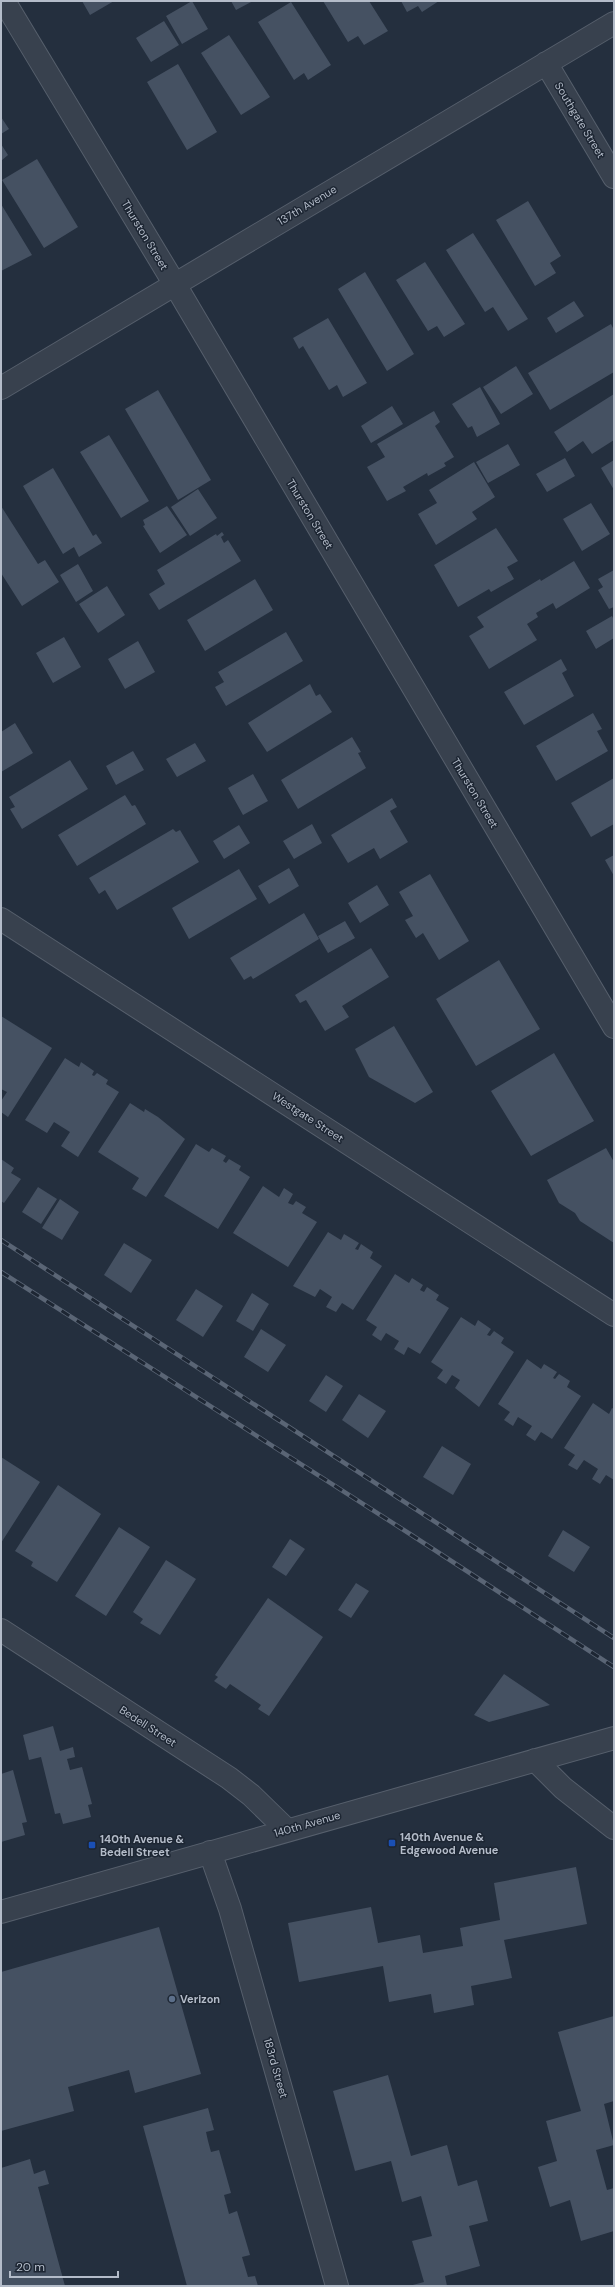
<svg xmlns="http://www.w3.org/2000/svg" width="615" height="2287" font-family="'DM Sans',sans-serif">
<rect width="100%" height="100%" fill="#242f3e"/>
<path fill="#455162" d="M82,1H114L90,15Z
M192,1L208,29L182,44L166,16Z
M231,1H253L236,10Z
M323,1H369L388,31L364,45L358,36L348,42Z
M401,1H439L422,12L418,6L407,12Z
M291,2L331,65L308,80L304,73L294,80L258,22Z
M164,21L179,45L151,62L136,38Z
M229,35L270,97L241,115L201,53Z
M178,64L217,132L187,150L147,82Z
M1,117L9,129L1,134Z
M1,144L8,155L1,161Z
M37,159L78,227L44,248L2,180Z
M528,201L561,256L550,263L556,273L535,286L496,220Z
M1,204L32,255L1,271Z
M473,233L528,319L508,331L493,307L485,312L446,250Z
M425,262L465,324L444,337L437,326L428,331L396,280Z
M365,272L414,354L387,371L338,289Z
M574,301L584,316L556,333L547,318Z
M328,318L367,383L343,397L337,385L329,390L303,346L299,349L293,338Z
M611,324L614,330V372L550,410L528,373Z
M516,366L533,394L501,414L483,387Z
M480,387L500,424L477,437L472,426L468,428L452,404Z
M158,390L211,480L178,500L125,409Z
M614,394V440L592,454L583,441L567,452L554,432Z
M392,406L403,424L371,443L361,426Z
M434,411L440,422L435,426L454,457L444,463L446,466L428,476L427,473L403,487L406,491L387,501L367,467L385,457L377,444Z
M109,435L149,501L121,518L80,452Z
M508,444L520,465L488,483L476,462Z
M565,458L575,476L547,492L536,474Z
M614,460V490L601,468Z
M474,462L495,497L472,512L477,519L436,545L418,514L437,503L429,490Z
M53,468L93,536L96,534L102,543L79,557L74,547L63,554L23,486Z
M198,489L217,518L190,536L171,507Z
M591,503L610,534L582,551L563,519Z
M1,506L38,564L45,560L59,582L22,606L1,573Z
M167,506L187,535L160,553L143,526L145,525L143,520Z
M496,528L518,561L507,567L514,579L491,592L489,589L458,607L434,565Z
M222,532L224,535L221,537L224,543L228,540L241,561L159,610L149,594L165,584L157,570L216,534L217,536Z
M574,561L590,588L556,609L553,603L536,613L538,617L527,624L537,640L489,669L469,636L484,627L477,617L540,579L541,581Z
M78,564L93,591L76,602L60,575Z
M614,570V607L609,609L598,590L603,587L598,579Z
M255,579L273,610L205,651L187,620Z
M107,586L125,615L98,633L79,604Z
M612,616L614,620V638L596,649L586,631Z
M286,632L303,661L226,706L215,687L224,682L218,672Z
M64,637L81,667L53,683L36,653Z
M138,641L155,672L125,689L108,659Z
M561,659L567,670L562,673L574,696L524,725L504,692Z
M310,684L316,696L320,694L332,712L267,752L248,723Z
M593,713L602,729L597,731L608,751L556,781L536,746Z
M15,723L33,753L1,772V732Z
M352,737L361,752L358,753L366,768L298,809L281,780Z
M195,743L206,761L177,777L166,759Z
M133,751L144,770L116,785L106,766Z
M70,760L88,789L22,829L10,809L15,807L9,797Z
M253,774L268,801L243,815L228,788Z
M614,778V824L591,837L571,803Z
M125,795L132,806L135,805L146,824L77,866L58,835Z
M392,798L397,807L390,811L408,842L380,859L374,848L348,863L331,835Z
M312,824L322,843L294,859L283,841Z
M239,825L250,843L224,859L213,841Z
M173,829L176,832L180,830L199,862L117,910L105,890L99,894L89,878Z
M614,855V876L605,860Z
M289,868L299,886L269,904L258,886Z
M239,869L257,899L189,939L172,908Z
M430,874L469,941L439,960L423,933L416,938L405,920L413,916L399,892Z
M377,885L389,905L360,923L348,903Z
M304,913L319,939L253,979L251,976L244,980L230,958Z
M345,921L355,938L328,953L318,936Z
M371,948L389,977L342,1006L349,1017L325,1031L306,1000L300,1003L295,995Z
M499,960L540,1029L476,1066L436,999Z
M1,1016L52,1048L8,1117L1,1112V1101L7,1092L1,1089Z
M394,1026L433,1092L415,1103L369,1077L355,1049Z
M554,1053L594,1121L531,1156L491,1091Z
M65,1058L79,1067L81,1062L94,1071L92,1075L94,1076L97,1073L108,1080L106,1084L119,1092L78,1157L61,1146L70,1132L54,1122L47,1133L25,1120Z
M130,1103L144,1112L145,1109L158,1117L185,1139L146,1197L132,1189L139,1178L98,1152Z
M196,1144L209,1152L212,1148L226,1156L223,1161L226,1163L229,1159L241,1166L239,1170L250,1177L218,1229L164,1196Z
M606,1148L614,1162V1243L580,1221L575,1213L559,1203L547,1180Z
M1,1159L14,1168L11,1173L21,1179L4,1203L1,1201Z
M263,1186L279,1197L284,1188L293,1194L288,1203L293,1205L296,1201L306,1207L302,1213L317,1222L288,1267L233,1233Z
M38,1187L57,1199L41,1224L22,1212Z
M60,1199L79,1212L62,1240L42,1228Z
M328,1232L341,1240L344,1234L359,1243L355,1249L358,1250L361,1244L373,1252L370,1258L382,1266L353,1310L342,1303L336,1312L326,1307L332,1297L320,1289L315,1297L293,1286Z
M124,1243L152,1260L131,1293L104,1275Z
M395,1274L409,1283L412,1278L423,1285L420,1290L424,1292L427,1287L439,1295L436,1300L449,1308L420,1354L408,1347L404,1355L394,1349L399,1341L386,1333L381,1341L372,1335L377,1327L366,1320Z
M196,1289L223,1306L203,1337L176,1320Z
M252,1293L269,1304L253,1331L236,1321Z
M461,1317L475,1326L478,1320L491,1329L487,1335L490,1336L494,1331L504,1338L501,1343L514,1352L479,1407L455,1388L460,1380L452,1375L446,1384L437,1378L443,1370L431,1362Z
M261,1329L286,1345L268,1372L244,1357Z
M527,1359L541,1369L544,1364L557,1372L553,1378L555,1379L559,1374L570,1381L567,1387L581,1396L552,1439L541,1432L535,1441L526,1435L532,1426L518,1417L513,1426L504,1420L510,1412L498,1404Z
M326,1375L343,1386L326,1412L309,1401Z
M359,1394L386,1411L368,1438L342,1420Z
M593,1403L609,1414L612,1408L614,1409V1480L606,1475L600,1484L592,1479L598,1469L584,1460L577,1470L568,1465L575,1455L564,1448Z
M442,1446L471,1464L453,1495L423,1477Z
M1,1457L40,1482L1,1543Z
M58,1485L101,1514L57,1582L31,1566L33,1562L15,1551Z
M119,1527L150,1547L106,1616L75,1596Z
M563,1530L590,1547L574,1572L548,1556Z
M290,1539L305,1549L286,1576L272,1567Z
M166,1560L196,1579L160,1635L140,1623L143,1619L133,1612Z
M356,1583L369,1591L351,1618L338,1610Z
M268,1598L323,1637L269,1716L258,1709L261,1705L230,1684L226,1689L214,1681L218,1677L215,1675Z
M504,1674L550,1705L489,1722L474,1715Z
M53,1726L60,1751L73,1747L75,1757L67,1759L70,1770L82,1767L92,1804L88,1805L91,1817L63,1824L60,1813L55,1814L41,1757L29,1760L23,1735Z
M13,1770L27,1822L22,1823L25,1835L1,1842V1774Z
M576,1867L587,1924L504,1940L512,1978L471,1986L474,2005L434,2013L431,1994L389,2002L383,1966L299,1982L288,1923L371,1907L378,1943L420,1935L423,1953L463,1946L460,1928L500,1920L494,1883Z
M159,1927L201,2074L135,2093L129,2070L68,2087L74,2111L1,2131V1972Z
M614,2016V2101L604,2104L614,2145L596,2150L607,2190L614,2188V2231L581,2241L570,2200L550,2207L538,2167L557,2161L546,2121L581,2111L558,2032Z
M388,2075L411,2156L447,2145L458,2186L477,2180L488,2221L469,2226L480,2266L445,2276L447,2286H409L424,2282L412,2241L432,2236L421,2196L402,2202L391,2161L355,2171L333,2091Z
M208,2108L214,2130L206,2132L208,2141L211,2152L219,2150L231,2193L224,2195L229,2214L237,2211L250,2255L242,2257L248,2277L255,2276L258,2286H187L143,2126Z
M30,2159L34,2174L45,2170L49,2184L38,2187L65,2286H1V2168Z"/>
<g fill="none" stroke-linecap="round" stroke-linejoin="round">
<defs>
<path id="minor" d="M4,1L174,283L614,1027
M546,63L614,177
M1,388L614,23
M1,919L614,1315
M1,1630L229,1778L251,1795L287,1830
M535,1760L563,1788L614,1828
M210,1852L230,1909L337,2286
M1,1912L614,1738"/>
</defs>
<use href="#minor" stroke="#565f6c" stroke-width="24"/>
<use href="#minor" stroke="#38414e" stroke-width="22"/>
<defs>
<path id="rail" d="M1,1240L614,1638
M1,1272L410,1534L614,1667"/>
</defs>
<use href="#rail" stroke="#5a6575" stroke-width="4.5"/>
<use href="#rail" stroke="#1d2633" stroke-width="3" stroke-dasharray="9" stroke-linecap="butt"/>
</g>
<g fill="#1a4fb4" stroke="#1d2633" stroke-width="1.5">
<rect x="388" y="1839" width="8" height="8" rx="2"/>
<rect x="88" y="1841" width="8" height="8" rx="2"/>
</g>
<circle fill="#5c6f8a" stroke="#1d2633" stroke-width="1.5" cx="172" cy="1999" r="4"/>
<g text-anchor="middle" stroke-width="3" stroke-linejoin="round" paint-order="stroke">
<g font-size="11" fill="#b4bcc9" stroke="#1d2633">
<text transform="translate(580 120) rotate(59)" y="4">Southgate Street</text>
<text transform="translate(307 205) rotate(-31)" y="4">137th Avenue</text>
<text transform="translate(145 235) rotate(59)" y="4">Thurston Street</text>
<text transform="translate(310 514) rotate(59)" y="4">Thurston Street</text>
<text transform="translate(475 793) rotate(59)" y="4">Thurston Street</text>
<text transform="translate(308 1117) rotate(33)" y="4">Westgate Street</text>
<text transform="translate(148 1726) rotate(33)" y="4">Bedell Street</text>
<text transform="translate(307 1824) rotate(-16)" y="4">140th Avenue</text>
<text transform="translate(276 2068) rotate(74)" y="4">183rd Street</text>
</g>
<g font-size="11" font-weight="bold" fill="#b4bcc9" stroke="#1d2633" text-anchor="start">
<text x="400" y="1841">140th Avenue &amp;<tspan x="400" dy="13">Edgewood Avenue</tspan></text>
<text x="100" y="1843">140th Avenue &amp;<tspan x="100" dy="13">Bedell Street</tspan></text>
<text x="180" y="2003">Verizon</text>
</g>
</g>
<rect width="615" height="2287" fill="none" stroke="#b4bcc9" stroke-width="4"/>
<path d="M10 2271v6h108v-6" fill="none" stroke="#b4bcc9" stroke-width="2"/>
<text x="16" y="2271" font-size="12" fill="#b4bcc9" stroke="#1d2633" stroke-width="3" paint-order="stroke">20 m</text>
</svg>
